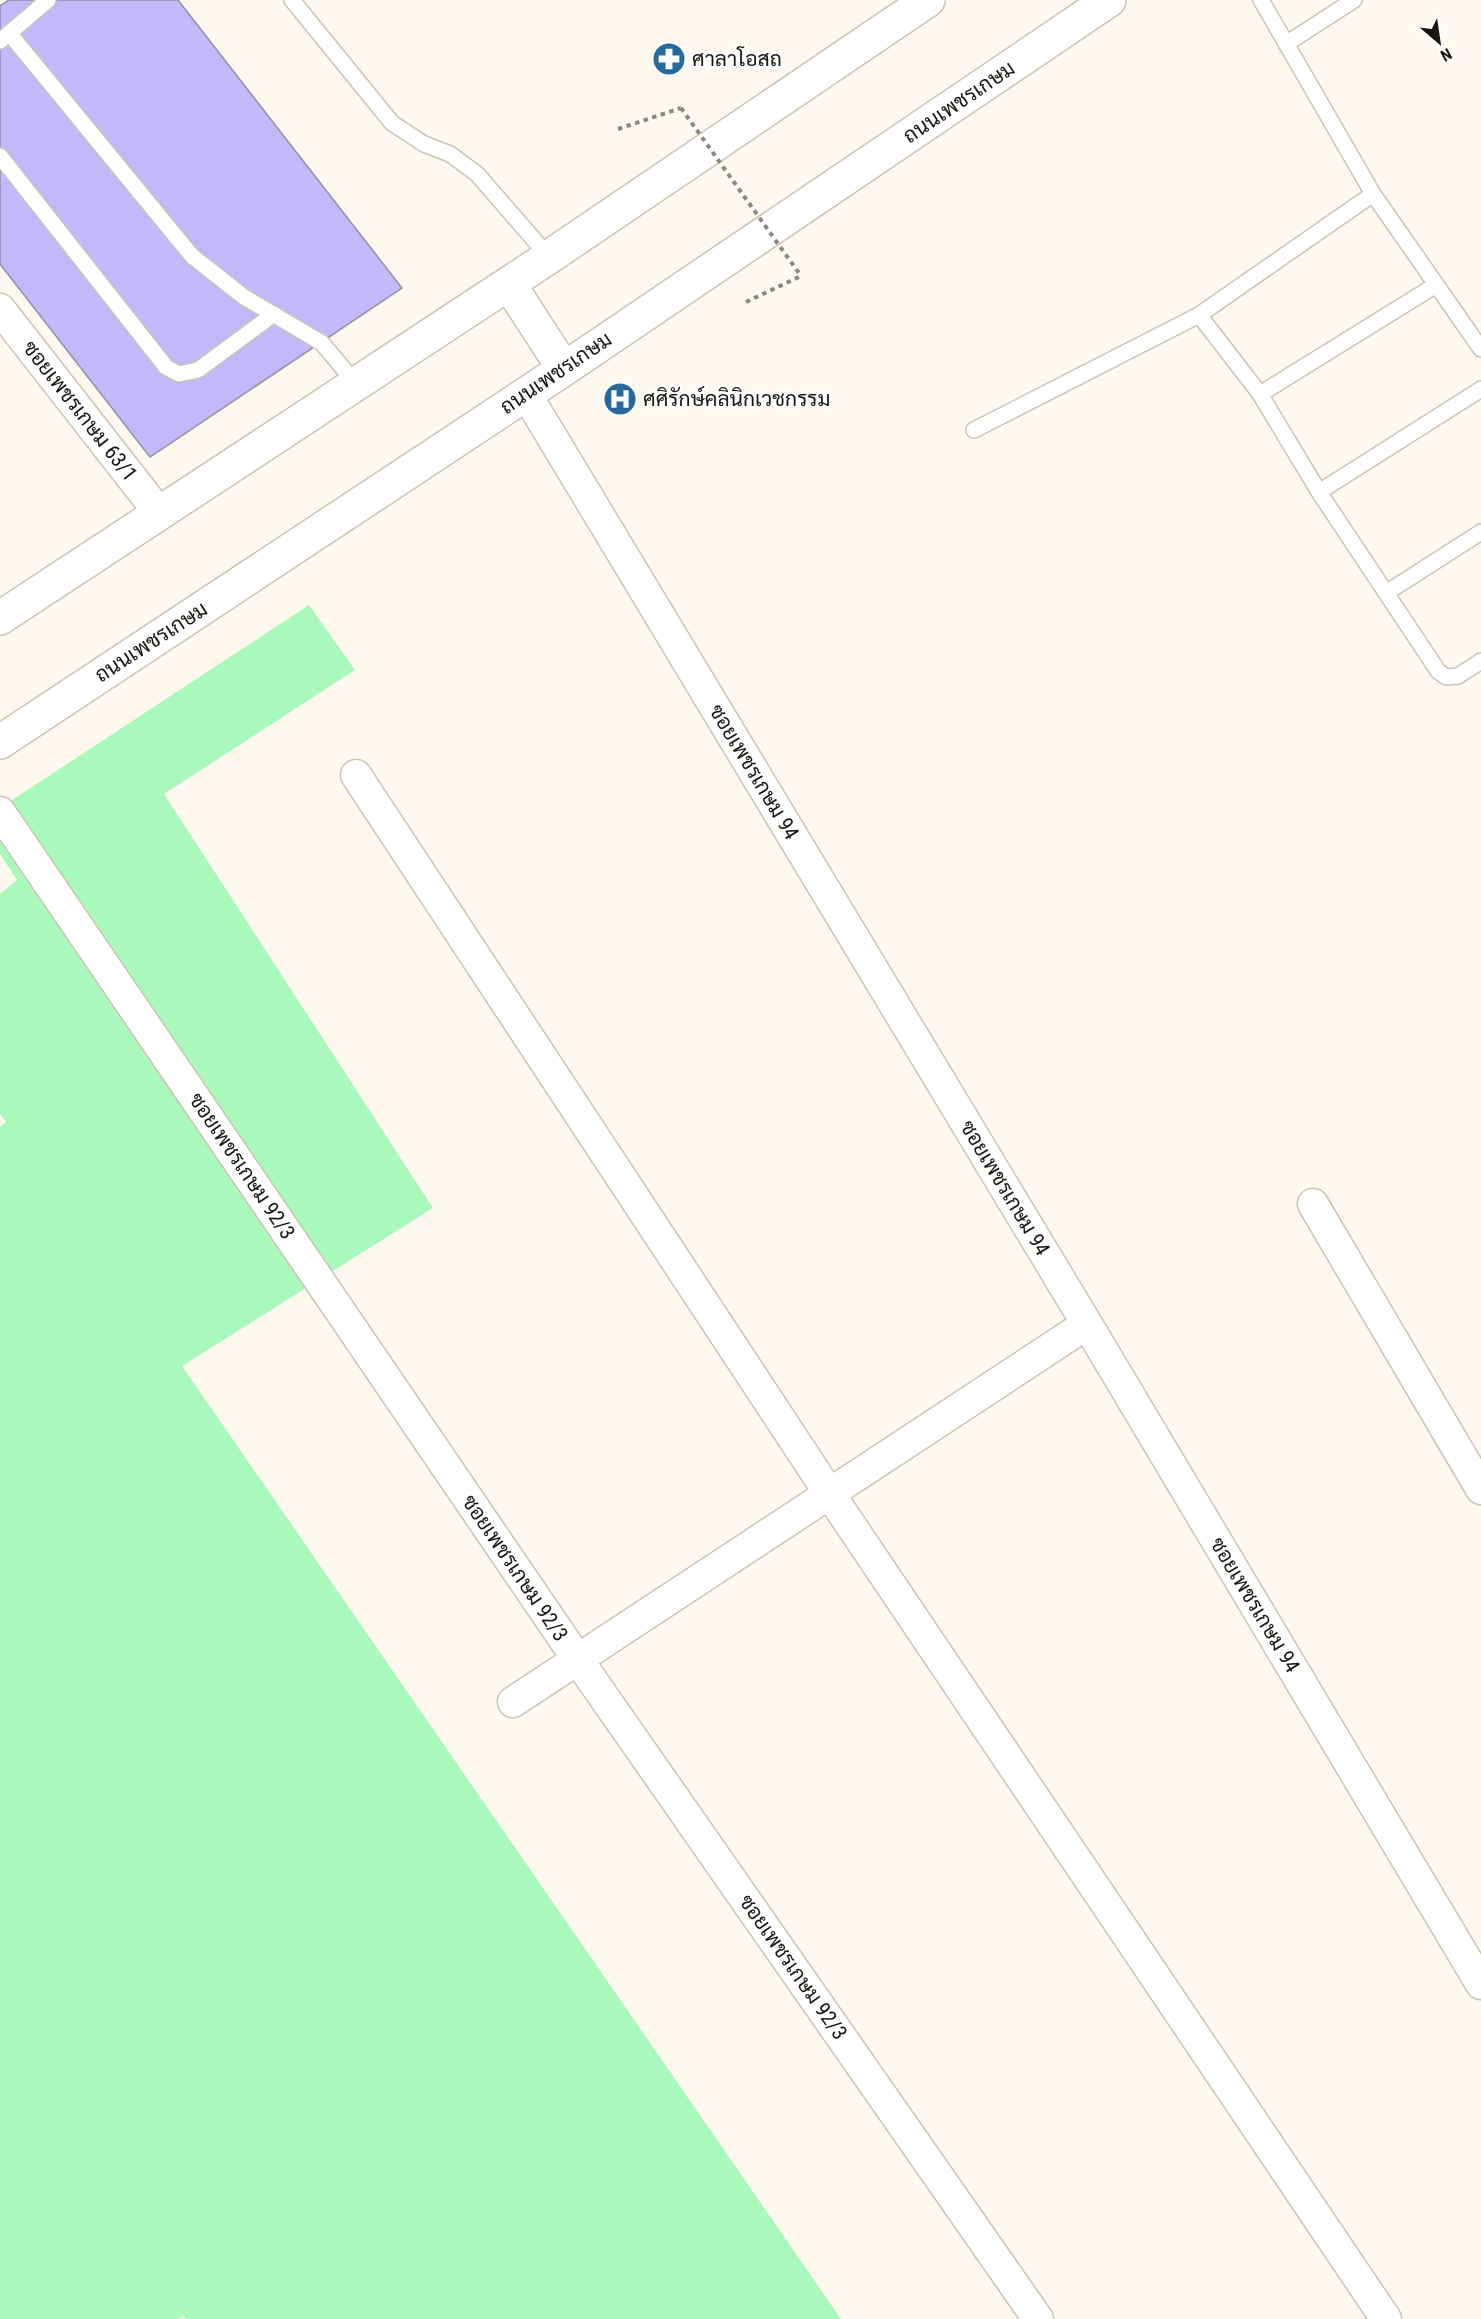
<svg xmlns="http://www.w3.org/2000/svg" width="1481" height="2319" font-family="'Roboto Condensed',Sarabun,sans-serif">
<rect width="100%" height="100%" fill="#fef8ee"/>
<path fill="#a8f9bb" d="M309,605L355,670L164,794L433,1208L182,1366L841,2319H186L183,2316L179,2319H0V1127L6,1122L0,1114V894L17,880L0,854V808Z"/>
<path fill="#c4b8fc" stroke="#9290a1" stroke-width="1.5" d="M9,0H178L402,288L150,457L0,264V6Z"/>
<g fill="none" stroke-linecap="round" stroke-linejoin="round">
<defs>
<path id="lane" d="M292,0L392,123L424,144L450,154L477,174L549,257
M1261,0L1373,194L1481,349
M9,33L192,256L244,297L322,343L356,384
M0,41L48,0
M1286,44L1354,0
M0,156L166,367L179,374L198,370L274,314
M1373,194L1199,315L1260,394L1319,492L1438,671L1446,677L1458,676L1481,661
M1260,394L1436,285
M974,430L1199,315
M1319,492L1481,389
M1386,593L1481,532"/>
<path id="street" d="M0,309L160,514
M526,394L1087,1324L1481,1984
M356,775L829,1493L1386,2319
M0,812L578,1660L1038,2319
M1313,1204L1481,1489
M513,1702L1087,1324"/>
<path id="primary" d="M509,284L564,369
M0,618L549,257L928,0
M0,742L564,369L1109,0"/>
</defs>
<use href="#lane" stroke="#cdc4b3" stroke-width="18"/>
<use href="#street" stroke="#cdc4b3" stroke-width="33"/>
<use href="#primary" stroke="#cdc4b3" stroke-width="36"/>
<path stroke="#8d8880" stroke-width="4" stroke-dasharray="4.5 4.5" stroke-linecap="butt" d="M618,129L681,108
M746,302L801,276"/>
<use href="#lane" stroke="#fff" stroke-width="15"/>
<use href="#street" stroke="#fff" stroke-width="30"/>
<use href="#primary" stroke="#fff" stroke-width="33"/>
<path stroke="#8d8880" stroke-width="4" stroke-dasharray="4.5 4.5" stroke-linecap="butt" d="M681,108L801,276"/>
</g>
<defs>
<symbol id="pharmacy-disc" viewBox="-11 -11 22 22"><circle r="9.5" fill="#266a9f" stroke="#fff"/><path d="M-2-6h4v4h4v4h-4v4h-4v-4h-4v-4h4Z" fill="#fff"/></symbol>
<symbol id="hospital-disc" viewBox="-11 -11 22 22"><circle r="9.5" fill="#266a9f" stroke="#fff"/><path d="M-5-5h3v3.5h4V-5h3V5h-3V1.5h-4V5h-3Z" fill="#fff"/></symbol>
</defs>
<g fill-rule="evenodd">
<use href="#pharmacy-disc" x="650" y="40" width="38" height="38"/>
<use href="#hospital-disc" x="601" y="380" width="38" height="38"/>
</g>
<g text-anchor="middle" stroke-width="5" stroke-linejoin="round" paint-order="stroke">
<g font-size="21" fill="#1a1711" stroke="#fff" text-anchor="start">
<text x="692" y="66">ศาลาโอสถ</text>
<text x="643" y="406">ศศิรักษ์คลินิกเวชกรรม</text>
</g>
<g font-size="21" fill="#1a1711" stroke="#fff">
<text transform="translate(959 102) rotate(-34)" y="7">ถนนเพชรเกษม</text>
<text transform="translate(556 373) rotate(-34)" y="7">ถนนเพชรเกษม</text>
<text transform="translate(80 411) rotate(52)" y="7">ซอยเพชรเกษม 63/1</text>
<text transform="translate(151 642) rotate(-33)" y="7">ถนนเพชรเกษม</text>
<text transform="translate(754 772) rotate(59)" y="7">ซอยเพชรเกษม 94</text>
<text transform="translate(242 1166) rotate(56)" y="7">ซอยเพชรเกษม 92/3</text>
<text transform="translate(1005 1188) rotate(59)" y="7">ซอยเพชรเกษม 94</text>
<text transform="translate(515 1568) rotate(56)" y="7">ซอยเพชรเกษม 92/3</text>
<text transform="translate(1255 1605) rotate(59)" y="7">ซอยเพชรเกษม 94</text>
<text transform="translate(793 1967) rotate(55)" y="7">ซอยเพชรเกษม 92/3</text>
</g>
</g>
<g transform="translate(1439 42) rotate(151)" stroke="#ffffff" stroke-width="4.5" paint-order="stroke">
<path d="M0-4.5L10 22L0 15L-10 22Z" fill="#1a1711"/>
<text y="-9" font-size="16" font-weight="bold" text-anchor="middle" fill="#1a1711">N</text>
</g>
</svg>
